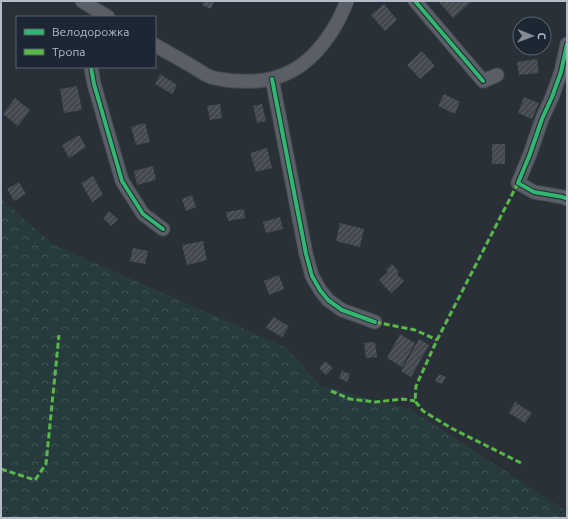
<svg xmlns="http://www.w3.org/2000/svg" width="568" height="519" font-family="Ubuntu,sans-serif">
<defs>
<pattern id="forest-crowns" width="20" height="18" patternUnits="userSpaceOnUse"><rect width="20" height="18" fill="#273a3e"/><path d="M2 6a3 3 0 1 1 6 0M12 15a3 3 0 1 1 6 0" fill="none" stroke="#445559"/></pattern>
<pattern id="building-hatch" width="6" height="6" patternUnits="userSpaceOnUse"><rect width="6" height="6" fill="#444950"/><path d="M-1 1l2-2M0 6l6-6M5 7l2-2" fill="none" stroke="#5d6168"/></pattern>
</defs>
<rect width="100%" height="100%" fill="#2a3038"/>
<path fill="url(#forest-crowns)" d="M1,199L54,245L286,347L321,386L410,409L567,511V518H1Z"/>
<path fill="url(#building-hatch)" d="M204,1H214L211,9L202,5Z
M440,1H472L453,18L439,2Z
M384,4L397,20L385,31L371,15Z
M422,51L435,66L420,79L407,65Z
M537,59L539,73L519,75L517,62Z
M160,74L177,85L172,94L155,84Z
M77,86L82,110L64,113L60,89Z
M444,94L460,102L455,114L438,106Z
M524,97L539,103L532,119L518,113Z
M15,98L30,110L18,126L3,114Z
M220,104L222,118L210,120L207,106Z
M262,104L266,121L257,123L253,106Z
M145,123L150,142L136,145L131,127Z
M79,135L86,147L69,158L62,145Z
M492,144H505V164H492Z
M267,148L272,168L256,172L250,153Z
M153,166L156,180L137,185L134,171Z
M93,176L103,195L92,202L81,183Z
M19,182L26,194L14,201L7,189Z
M192,195L196,207L186,211L182,199Z
M244,209L245,218L228,221L226,212Z
M109,211L118,219L111,226L103,218Z
M280,217L283,229L266,233L263,222Z
M340,223L364,229L360,247L336,241Z
M203,241L207,260L187,265L182,245Z
M133,248L148,251L145,264L130,261Z
M392,264L399,272L397,274L404,281L391,293L379,280L388,272L386,270Z
M279,275L284,289L269,295L264,281Z
M273,317L289,326L282,337L266,328Z
M400,334L415,343L402,367L387,358Z
M419,339L429,345L411,377L401,371Z
M375,342L377,357L366,358L364,343Z
M325,361L333,368L326,375L319,368Z
M342,371L350,374L347,382L339,378Z
M439,374L446,377L442,384L435,381Z
M515,402L532,413L525,423L509,413Z"/>
<g fill="none" stroke-linecap="round" stroke-linejoin="round">
<defs>
<path id="minor" d="M82,1L108,17
M415,1L483,81L497,75
M567,44L561,72L552,97L542,119L530,154L518,183L534,192L563,197L567,199
M155,45C168,53 182,60 195,68C200,71 205,75 211,77C217,79 231,81 238,81C281,84 309,67 332,31C338,22 343,11 347,1
M91,67L94,84L122,181L143,214L163,229
M272,79L306,254L312,276L320,290L328,300L342,310L375,322"/>
</defs>
<use href="#minor" stroke="#484c53" stroke-width="15"/>
<use href="#minor" stroke="#5a5e66" stroke-width="13"/>
<path stroke="#58b947" stroke-width="3" stroke-dasharray="6 3" stroke-linecap="butt" d="M518,183L437,340L416,386L415,401L423,411L451,428L523,464
M375,322L415,330L437,340
M331,391L350,399L375,402L403,399L415,401
M1,469L35,480L46,464L59,335"/>
<defs>
<path id="cycleway" d="M415,1L483,81
M567,44L561,72L552,97L542,119L530,154L518,183L534,192L563,197L567,199
M91,67L94,84L122,181L143,214L163,229
M272,79L306,254L312,276L320,290L328,300L342,310L375,322"/>
</defs>
<use href="#cycleway" stroke="#1d2633" stroke-width="6"/>
<use href="#cycleway" stroke="#33b770" stroke-width="4"/>
</g>
<rect width="568" height="519" fill="none" stroke="#b4bcc9" stroke-width="4"/>
<rect x="16" y="16" width="140" height="52" fill="#1d2633" stroke="#59626f"/>
<rect x="24" y="29" width="20" height="6" fill="#33b770" stroke="#59626f"/>
<text x="52" y="36" font-size="12" fill="#b4bcc9">Велодорожка</text>
<rect x="24" y="49" width="20" height="6" fill="#58b947" stroke="#59626f"/>
<text x="52" y="56" font-size="12" fill="#b4bcc9">Тропа</text>
<g transform="translate(532 36) rotate(91)"><circle r="19" fill="#1d2633" stroke="#59626f"/>
<path d="M0-3L7 15L0 10L-7 15Z" fill="#848b96"/>
<text y="-6" font-size="11" font-weight="bold" text-anchor="middle" fill="#b4bcc9">С</text>
</g>
</svg>
